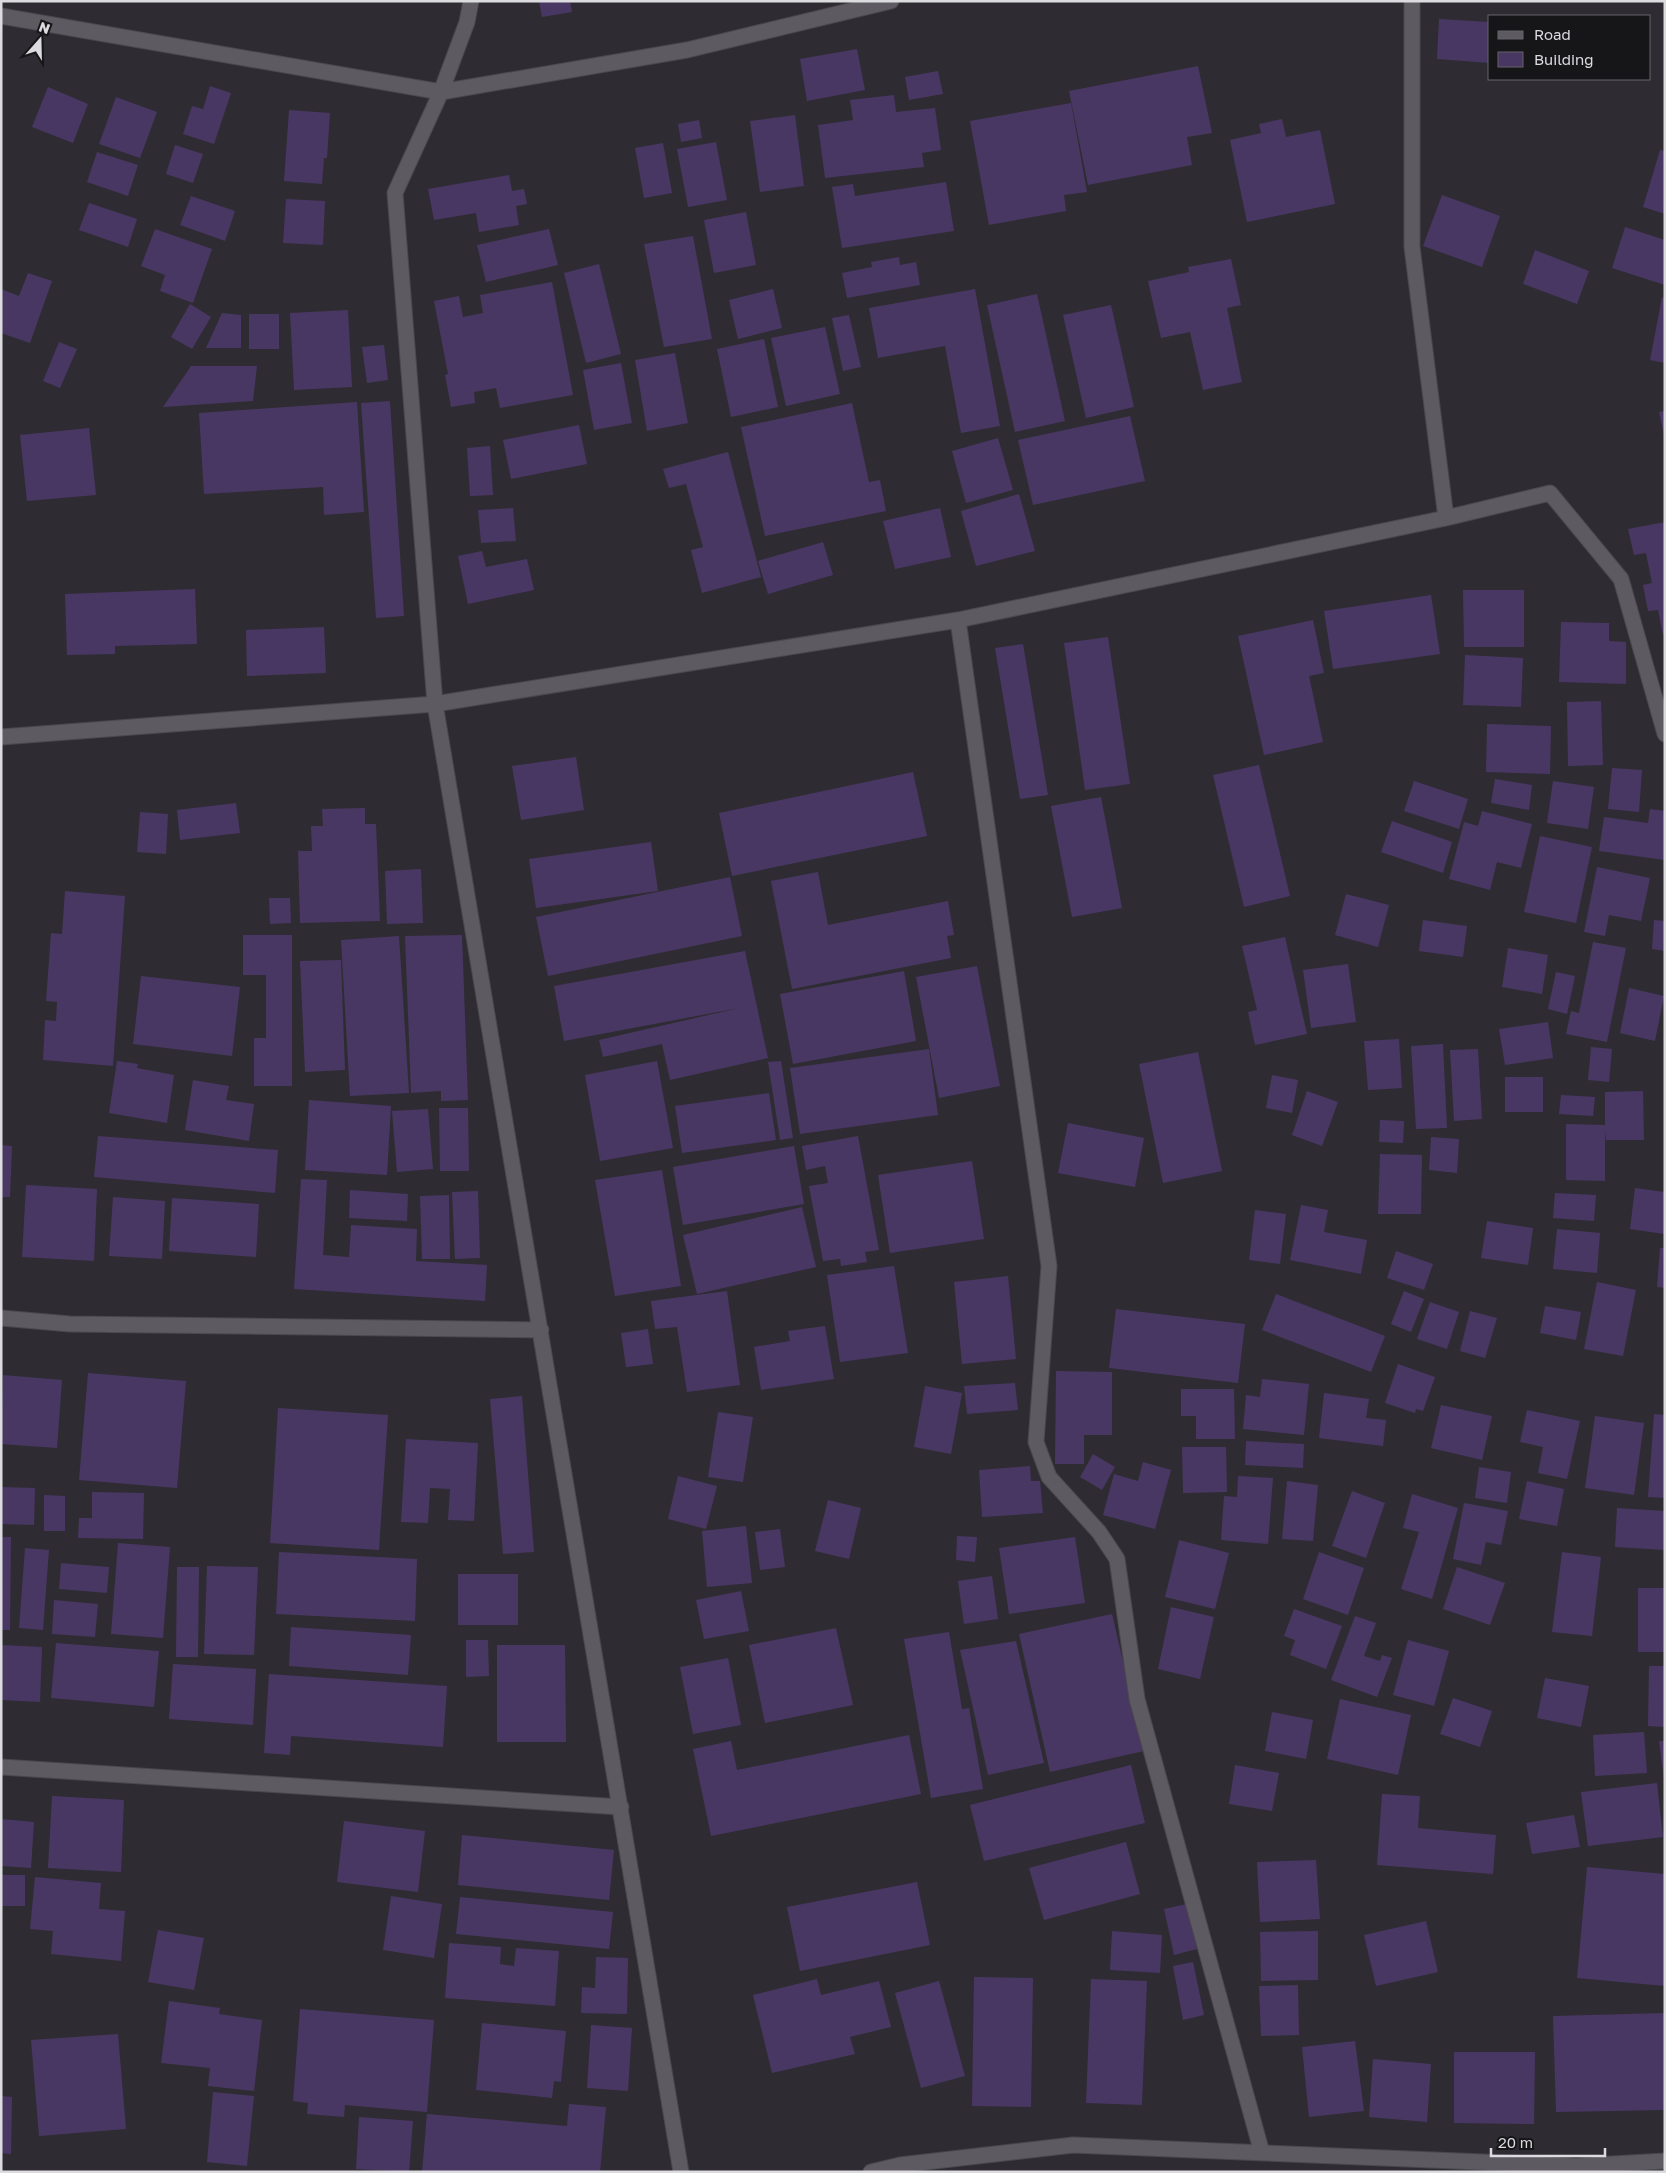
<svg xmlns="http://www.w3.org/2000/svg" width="1666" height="2173" font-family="'Golos Text',sans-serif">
<rect width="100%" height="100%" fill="#2e2c32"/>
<path fill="#493763" d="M539,1H570L572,12L542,17Z
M1439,19L1490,22V63L1437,59Z
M857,49L865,90L807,101L800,59Z
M1198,66L1212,133L1187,137L1192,165L1088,185L1069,91Z
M938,71L943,94L909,100L905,77Z
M210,86L231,93L214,144L183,134L192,106L203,109Z
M48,87L88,104L73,143L32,127Z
M894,95L896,112L935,108L941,150L922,153L924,167L825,178L818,125L853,120L850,100Z
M116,97L157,112L140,158L99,144Z
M1071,103L1087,192L1064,195L1066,211L989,225L970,121Z
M289,110L330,113L327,158H324L322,184L284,181Z
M795,115L804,186L760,192L750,121Z
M1282,119L1286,137L1320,130L1335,204L1247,222L1230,140L1261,133L1259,124Z
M699,120L702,138L681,142L678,124Z
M716,142L727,200L688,207L677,149Z
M663,143L672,193L644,198L635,148Z
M175,145L203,154L193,183L166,174Z
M1660,150L1665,151V214L1643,207Z
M97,152L138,165L128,196L87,182Z
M509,175L512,191L524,189L527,204L516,206L519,225L479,232L476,213L434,220L428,189Z
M946,182L954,231L842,248L832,187L853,184L855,196Z
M1442,195L1500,216L1482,267L1423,246Z
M191,196L235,211L225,241L180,225Z
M286,199L325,201L323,245L283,243Z
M89,203L137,219L128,247L79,230Z
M746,212L756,265L714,273L704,220Z
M1625,227L1665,240V285L1612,268Z
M155,229L212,249L193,303L160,291L165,275L141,266Z
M549,229L558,265L486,282L477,245Z
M693,236L712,339L664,347L644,244Z
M1535,250L1589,271L1577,304L1523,284Z
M899,257L900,265L916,262L920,285L847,298L842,273L872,267L871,262Z
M1231,259L1241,305L1227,308L1242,382L1203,390L1190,332L1161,338L1148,281L1189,272L1188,267Z
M599,264L621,354L586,363L564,273Z
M28,273L52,281L30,343L1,333V289L19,296Z
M552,282L573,395L500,408L496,388L474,392L475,403L451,407L445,375L448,374L434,301L459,296L463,317L483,313L480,295Z
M773,289L782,328L738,339L729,300Z
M975,289L1000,426L961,433L945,346L878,358L869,308Z
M1037,294L1065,421L1015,432L987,305Z
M1662,297L1665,298V363L1650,360Z
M190,304L211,317L192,349L171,337Z
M1111,305L1134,407L1086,418L1063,315Z
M348,310L352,387L294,390L290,313Z
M222,313L241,315V348H206Z
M249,314H279V349H249Z
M849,315L861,367L843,371L832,318Z
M825,327L840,394L786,406L771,338Z
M764,339L778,407L731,417L717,349Z
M59,342L77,349L60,388L43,381Z
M384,345L388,380L367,383L362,347Z
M675,353L688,423L647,431L635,360Z
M621,363L632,423L594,430L583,370Z
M191,366H257L253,401L163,407Z
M390,401L404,616L376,618L361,403Z
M357,402L364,512L324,515L323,487L204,494L199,413Z
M852,403L869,482L880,480L886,511L765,536L741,427Z
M1665,411V435H1664L1659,412Z
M1130,416L1145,481L1033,505L1018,440Z
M579,425L587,464L511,479L503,440Z
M89,428L96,495L27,501L20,435Z
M998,438L1013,490L966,503L952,451Z
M490,446L493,495L470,496L467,448Z
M728,452L761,577L702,593L691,550L703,547L686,484L669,488L663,469Z
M1019,494L1035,551L976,566L961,511Z
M513,508L516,541L481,543L478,510Z
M940,508L951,557L895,569L883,521Z
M1665,522V635H1663L1658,610L1648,611L1643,585L1652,583L1646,553L1634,555L1628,529Z
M823,542L833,575L768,594L758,561Z
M482,551L486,567L527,559L534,590L468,604L458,556Z
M195,589L197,644L115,646V654L67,655L65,594Z
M1463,590H1524V647H1464Z
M1431,595L1440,654L1333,669L1324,611Z
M1313,620L1324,673L1309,676L1323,742L1264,755L1238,636Z
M1561,622L1609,623V641L1626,642V684L1559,682Z
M324,627L326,673L247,676L246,630Z
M1108,637L1130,784L1085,790L1064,643Z
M1023,644L1048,795L1020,799L995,648Z
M1465,655L1523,658L1521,707L1463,705Z
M1601,701L1603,765L1568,766L1567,702Z
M1487,724L1551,726L1550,774L1486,772Z
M576,757L584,810L521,820L512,766Z
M1259,765L1290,896L1244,907L1213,775Z
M1612,768L1642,770L1639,812L1608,809Z
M913,772L927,836L732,876L719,813Z
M1495,779L1532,785L1529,810L1491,803Z
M1414,781L1468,799L1459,829L1404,811Z
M1553,781L1594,787L1588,829L1547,823Z
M1101,797L1122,908L1072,917L1051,806Z
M236,803L240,833L180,840L177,810Z
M365,808V824H376L380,921L300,923L298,851H312L311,826H323L322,809Z
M1650,809L1665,811V860L1599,851L1604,817L1648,823Z
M1482,811L1532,824L1521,868L1497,862L1490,890L1449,879L1464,822L1478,826Z
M140,812L168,814L166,854L137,852Z
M1392,821L1452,842L1443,873L1381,852Z
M1540,836L1592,847L1576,923L1524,912Z
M651,842L658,891L536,908L529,859Z
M1597,867L1650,878L1641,921L1609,915L1605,936L1584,932Z
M421,869L423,923L387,924L385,871Z
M818,872L828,925L948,901L954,935L947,936L951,958L792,989L771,881Z
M730,877L742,936L548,976L536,917Z
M65,891L125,896L113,1066L43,1060L45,1020L56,1021L57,1002L46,1001L51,933L62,934Z
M1346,894L1389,905L1378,947L1335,935Z
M269,898H290L291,923L270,924Z
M1423,920L1467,926L1463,957L1419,951Z
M1654,920L1665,921V951L1652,949Z
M243,935H292V1086H254V1038H266V975H243Z
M462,935L468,1100L441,1101V1091L411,1093L405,936Z
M399,936L409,1093L350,1096L341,940Z
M1285,937L1307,1034L1255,1045L1248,1012L1257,1010L1242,946Z
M1593,942L1626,948L1607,1042L1566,1034L1571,1011L1579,1013Z
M1508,948L1548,955L1542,994L1502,987Z
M745,951L768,1058L670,1080L662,1044L603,1057L599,1040L739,1008L564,1041L554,986Z
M341,960L345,1070L305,1072L300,961Z
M1348,964L1356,1022L1311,1028L1303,970Z
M977,966L1000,1086L939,1098L916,977Z
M904,971L916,1041L793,1064L780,994Z
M1556,972L1575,976L1567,1014L1548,1009Z
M141,976L240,987L232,1056L133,1044Z
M1629,988L1664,996L1655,1041L1620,1033Z
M1548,1022L1553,1058L1505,1065L1499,1029Z
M1399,1039L1402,1088L1368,1090L1364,1041Z
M1443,1044L1447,1128L1416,1129L1411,1046Z
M1591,1047L1612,1049L1609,1082L1588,1080Z
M929,1049L938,1115L800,1134L790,1068Z
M1478,1049L1482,1119L1454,1121L1450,1050Z
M1198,1052L1222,1171L1163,1183L1139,1064Z
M117,1061L138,1064L137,1068L174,1075L167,1123L109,1113Z
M657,1061L673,1148L600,1161L585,1075Z
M781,1061L793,1138L780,1140L768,1062Z
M1272,1075L1298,1080L1292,1113L1266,1108Z
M1505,1077H1543V1112H1505Z
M193,1080L229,1086L226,1100L254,1104L249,1141L185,1130Z
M1307,1091L1338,1102L1322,1146L1292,1135Z
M1643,1091L1644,1140H1606L1605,1131V1181L1566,1180V1124L1605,1125V1092Z
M769,1093L776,1140L682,1153L675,1106Z
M1561,1095L1595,1097L1593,1116L1559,1114Z
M309,1100L391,1106L387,1175L305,1170Z
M439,1108H468L469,1171H440Z
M428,1109L433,1169L397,1172L392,1111Z
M1380,1120L1404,1121L1403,1143L1379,1142Z
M1068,1123L1144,1138L1135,1187L1058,1173Z
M98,1136L278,1150L275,1193L94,1177Z
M858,1136L879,1250L865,1252L867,1262L841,1266L840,1259L823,1261L809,1186L828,1183L825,1166L806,1170L802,1146Z
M1431,1137L1459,1139L1457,1173L1429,1170Z
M1,1145L12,1146L10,1197H1Z
M794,1146L804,1204L683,1225L673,1167Z
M1380,1154L1422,1155L1421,1214H1378Z
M972,1161L984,1239L890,1253L878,1175Z
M662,1170L681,1286L615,1296L595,1180Z
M301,1179L327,1180L323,1255L349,1257L351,1225L417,1229L416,1261L487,1265L485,1301L294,1289Z
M26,1185L97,1189L94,1261L22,1257Z
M1635,1188L1665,1192L1664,1234L1630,1229Z
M350,1190L408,1194L407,1221L349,1218Z
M478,1191L480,1258L455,1259L452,1192Z
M1555,1193L1596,1195L1594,1221L1553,1218Z
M449,1195L450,1259H422L420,1196Z
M113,1197L165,1201L162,1259L109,1256Z
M172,1198L259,1204L256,1257L169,1251Z
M1301,1205L1328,1210L1324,1232L1367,1240L1361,1274L1290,1260Z
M802,1207L816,1267L697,1294L683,1235Z
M1255,1210L1286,1214L1280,1264L1249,1260Z
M1487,1221L1533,1228L1528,1265L1481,1258Z
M1557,1229L1600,1233L1597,1273L1553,1269Z
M1660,1248H1665V1288L1657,1287Z
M1396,1251L1433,1264L1424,1290L1387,1278Z
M894,1266L908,1353L840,1362L827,1275Z
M1008,1276L1016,1359L962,1364L954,1282Z
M1597,1282L1636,1290L1623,1356L1584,1349Z
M727,1291L740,1385L687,1392L677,1327L655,1329L651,1301Z
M1404,1291L1424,1299L1411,1332L1391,1324Z
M1276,1294L1385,1336L1371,1372L1262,1330Z
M1430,1302L1459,1312L1447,1349L1417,1339Z
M1545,1306L1581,1312L1576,1340L1540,1333Z
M1116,1309L1245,1324L1238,1383L1109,1368Z
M1470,1311L1497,1318L1485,1358L1460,1351Z
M825,1326L834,1379L761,1390L754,1347L790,1341L788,1331Z
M648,1329L653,1364L626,1367L621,1333Z
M1398,1364L1435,1377L1423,1411L1416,1409L1415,1413L1385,1403Z
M1056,1371L1112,1372V1435H1084V1464H1055Z
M88,1373L186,1381L177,1488L79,1480Z
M3,1375L62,1380L57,1448L1,1444Z
M1262,1379L1309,1384L1304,1435L1243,1429L1246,1395L1260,1397Z
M1015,1383L1018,1410L967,1414L964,1386Z
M925,1386L962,1393L951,1454L914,1447Z
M1181,1389H1234L1235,1439H1196V1416H1181Z
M1324,1393L1369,1399L1366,1418L1386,1420L1383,1446L1319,1438Z
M522,1396L534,1552L503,1554L490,1399Z
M1441,1405L1492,1416L1482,1460L1431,1448Z
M278,1408L388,1415L379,1550L270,1543Z
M1527,1410L1580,1421L1567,1479L1538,1473L1543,1447L1520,1442Z
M718,1412L753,1417L743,1482L708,1477Z
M1654,1414L1665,1415V1498L1648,1497Z
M1595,1416L1644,1423L1634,1495L1585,1488Z
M406,1439L478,1443L474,1521L448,1520L450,1489L430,1488L428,1523L401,1522Z
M1246,1441L1304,1444L1303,1468L1245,1465Z
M1182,1447H1226L1227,1492L1183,1493Z
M1093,1454L1115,1467L1102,1490L1080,1477Z
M1143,1462L1171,1470L1155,1529L1103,1515L1114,1474L1138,1481Z
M1030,1466L1031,1481H1040L1043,1513L982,1517L979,1470Z
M1479,1467L1511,1472L1507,1503L1475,1498Z
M678,1476L717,1486L706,1529L668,1519Z
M1238,1476L1273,1478L1268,1544L1221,1540L1224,1496L1237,1497Z
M1287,1481L1318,1485L1313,1541L1282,1539Z
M1527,1481L1564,1489L1557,1526L1519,1519Z
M1,1487L35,1488L34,1525L1,1524Z
M1352,1491L1385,1503L1366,1558L1332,1546Z
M92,1492L144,1493L143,1539L78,1538L79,1518H92Z
M1412,1494L1458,1508L1432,1599L1401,1589L1419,1532L1403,1528Z
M44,1495L65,1496V1531H44Z
M828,1500L861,1508L849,1559L815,1551Z
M1464,1503L1508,1511L1501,1545L1486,1542L1481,1565L1453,1559Z
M1617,1508L1665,1511V1550L1615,1547Z
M746,1526L752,1583L707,1587L702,1531Z
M780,1529L785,1567L760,1570L755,1532Z
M957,1536L977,1537L975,1562L956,1560Z
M1,1537H11L10,1630H1Z
M1075,1537L1085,1603L1009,1614L999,1548Z
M1179,1540L1229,1553L1215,1609L1165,1597Z
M118,1543L170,1547L163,1638L111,1634Z
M25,1548L49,1550L43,1630L19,1628Z
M279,1552L417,1559L415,1621L276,1614Z
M1319,1552L1364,1568L1348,1615L1303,1599Z
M1562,1552L1601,1557L1592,1636L1552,1632Z
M61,1563L109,1567L107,1593L59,1589Z
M207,1566L258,1567L254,1655L204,1654Z
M177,1567H199L198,1657H176Z
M1457,1567L1505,1583L1490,1625L1443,1609Z
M458,1574H518V1625H458Z
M992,1576L998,1619L964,1624L958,1581Z
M1638,1588H1665V1652H1638Z
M741,1591L749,1631L704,1639L696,1600Z
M54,1600L98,1604L95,1637L52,1634Z
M1171,1607L1214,1617L1200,1679L1158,1669Z
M1294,1609L1342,1626L1326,1669L1290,1655L1295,1640L1284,1636Z
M1112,1614L1144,1751L1050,1772L1019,1634Z
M1355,1616L1376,1623L1364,1656L1380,1661L1382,1655L1392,1658L1377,1697L1331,1680Z
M291,1627L411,1635L408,1675L289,1666Z
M836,1628L853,1705L765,1723L749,1645Z
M949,1632L962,1709L969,1708L983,1789L931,1798L904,1639Z
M466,1640H488L489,1676L466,1677Z
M1408,1640L1449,1651L1434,1706L1393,1695Z
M1016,1641L1044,1763L988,1775L960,1650Z
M56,1643L159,1651L154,1707L51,1698Z
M1,1645L42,1647L40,1702L1,1700Z
M497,1645H565L566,1742H497Z
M728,1658L741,1725L693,1734L680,1667Z
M173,1664L256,1669L253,1725L169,1719Z
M1649,1666H1665V1727L1648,1726Z
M269,1674L447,1686L443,1747L291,1736L290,1755L264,1753Z
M1545,1678L1589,1686L1581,1727L1537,1718Z
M1453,1698L1492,1711L1480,1747L1440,1734Z
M1340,1699L1411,1715L1398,1775L1327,1759Z
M1272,1712L1313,1720L1306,1759L1265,1751Z
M1644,1732L1647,1773L1595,1776L1593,1735Z
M909,1735L921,1794L711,1836L693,1749L731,1741L737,1770Z
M1659,1741H1665V1779H1664Z
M1131,1765L1145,1823L984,1861L970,1805Z
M1235,1765L1279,1773L1272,1811L1229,1804Z
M1657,1783L1663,1837L1588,1846L1581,1792Z
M1382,1794L1420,1796L1418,1828L1496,1835L1493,1874L1377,1865Z
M52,1796L124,1800L121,1872L48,1868Z
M1574,1815L1580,1847L1532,1854L1526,1823Z
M1,1819L34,1822L31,1868L1,1866Z
M344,1821L425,1831L418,1892L337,1882Z
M462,1835L614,1850L609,1900L458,1885Z
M1126,1842L1140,1894L1044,1920L1029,1868Z
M1316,1860L1320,1919L1260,1922L1257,1862Z
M1587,1867L1665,1874V1986L1577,1978Z
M1,1875H25V1906H1Z
M35,1877L101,1883L99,1909L125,1911L121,1961L51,1954L53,1931L30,1929Z
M917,1882L930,1945L800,1971L787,1907Z
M391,1896L442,1904L434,1958L383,1950Z
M460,1897L613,1912L609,1949L456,1934Z
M1187,1904L1197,1949L1174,1955L1164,1909Z
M1426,1921L1438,1972L1376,1986L1364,1935Z
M158,1930L204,1938L194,1990L148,1982Z
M1112,1931L1162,1935L1160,1973L1110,1970Z
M1318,1931V1980L1261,1981L1260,1932Z
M449,1943L501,1947L500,1964L514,1966L516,1948L559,1951L555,2006L445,1998Z
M596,1957L628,1958L627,2014L581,2013L582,1987L595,1988Z
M1193,1962L1204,2015L1183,2020L1173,1966Z
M974,1977L1033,1978L1031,2107L972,2106Z
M817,1979L821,1995L879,1981L891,2027L850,2037L855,2054L772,2073L753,1995Z
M1091,1979L1147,1981L1142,2105L1086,2103Z
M939,1981L965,2076L921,2088L895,1993Z
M1298,1985L1299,2035L1261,2036L1259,1986Z
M169,2001L220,2008L219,2014L262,2020L254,2091L208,2086L210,2068L161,2063Z
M300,2009L434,2020L427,2112L345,2105L344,2117L307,2114L308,2103L293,2101Z
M1665,2013V2110L1556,2112L1553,2016Z
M482,2023L566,2031L561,2082L554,2081L552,2098L476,2090Z
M591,2025L632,2028L628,2091L587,2088Z
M118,2034L126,2129L39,2136L31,2040Z
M1355,2041L1364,2111L1309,2117L1302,2047Z
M1454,2052H1535L1534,2124L1454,2123Z
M1373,2059L1431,2064L1427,2122L1369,2117Z
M213,2092L254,2096L247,2166L207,2162Z
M1,2096L12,2097L11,2154L1,2153Z
M569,2104L606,2107L600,2172H422L427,2114L567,2126Z
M359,2117L413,2121L409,2172L356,2169Z"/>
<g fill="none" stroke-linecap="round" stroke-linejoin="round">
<defs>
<path id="street" d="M471,1L467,22L441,92L395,193L435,704L681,2172
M1412,1V247L1446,518
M1,16L441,92L687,50L891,1
M958,620L1049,1266L1036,1442L1049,1477L1099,1532L1117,1559L1137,1699L1262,2153
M1,737L435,704L958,620L1446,518L1550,493L1621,579L1665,734
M1,1318L70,1324L541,1330
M1,1767L621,1807
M871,2172L900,2165L1073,2145L1577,2166L1665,2161"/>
</defs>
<use href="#street" stroke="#49484d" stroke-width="17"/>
<use href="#street" stroke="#5d5a61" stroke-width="15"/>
</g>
<rect width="1666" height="2173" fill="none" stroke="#dcdbdf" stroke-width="5"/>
<rect x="1488" y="15" width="162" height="65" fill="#161518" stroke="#656468"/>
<rect x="1498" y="31" width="25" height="8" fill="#5d5a61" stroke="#656468"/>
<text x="1534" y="40" font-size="15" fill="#dcdbdf">Road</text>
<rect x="1498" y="52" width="25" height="15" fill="#493763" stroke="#656468"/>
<text x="1534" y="65" font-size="15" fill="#dcdbdf">Building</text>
<g transform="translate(40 40) rotate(20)" stroke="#161518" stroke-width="4" paint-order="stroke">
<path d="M0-4L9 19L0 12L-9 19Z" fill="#dcdbdf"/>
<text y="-8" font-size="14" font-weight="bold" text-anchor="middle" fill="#dcdbdf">N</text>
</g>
<path d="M1491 2148v8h114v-8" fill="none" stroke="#dcdbdf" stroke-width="2.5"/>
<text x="1498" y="2148" font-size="15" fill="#dcdbdf" stroke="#161518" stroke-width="4" paint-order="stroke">20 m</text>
</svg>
